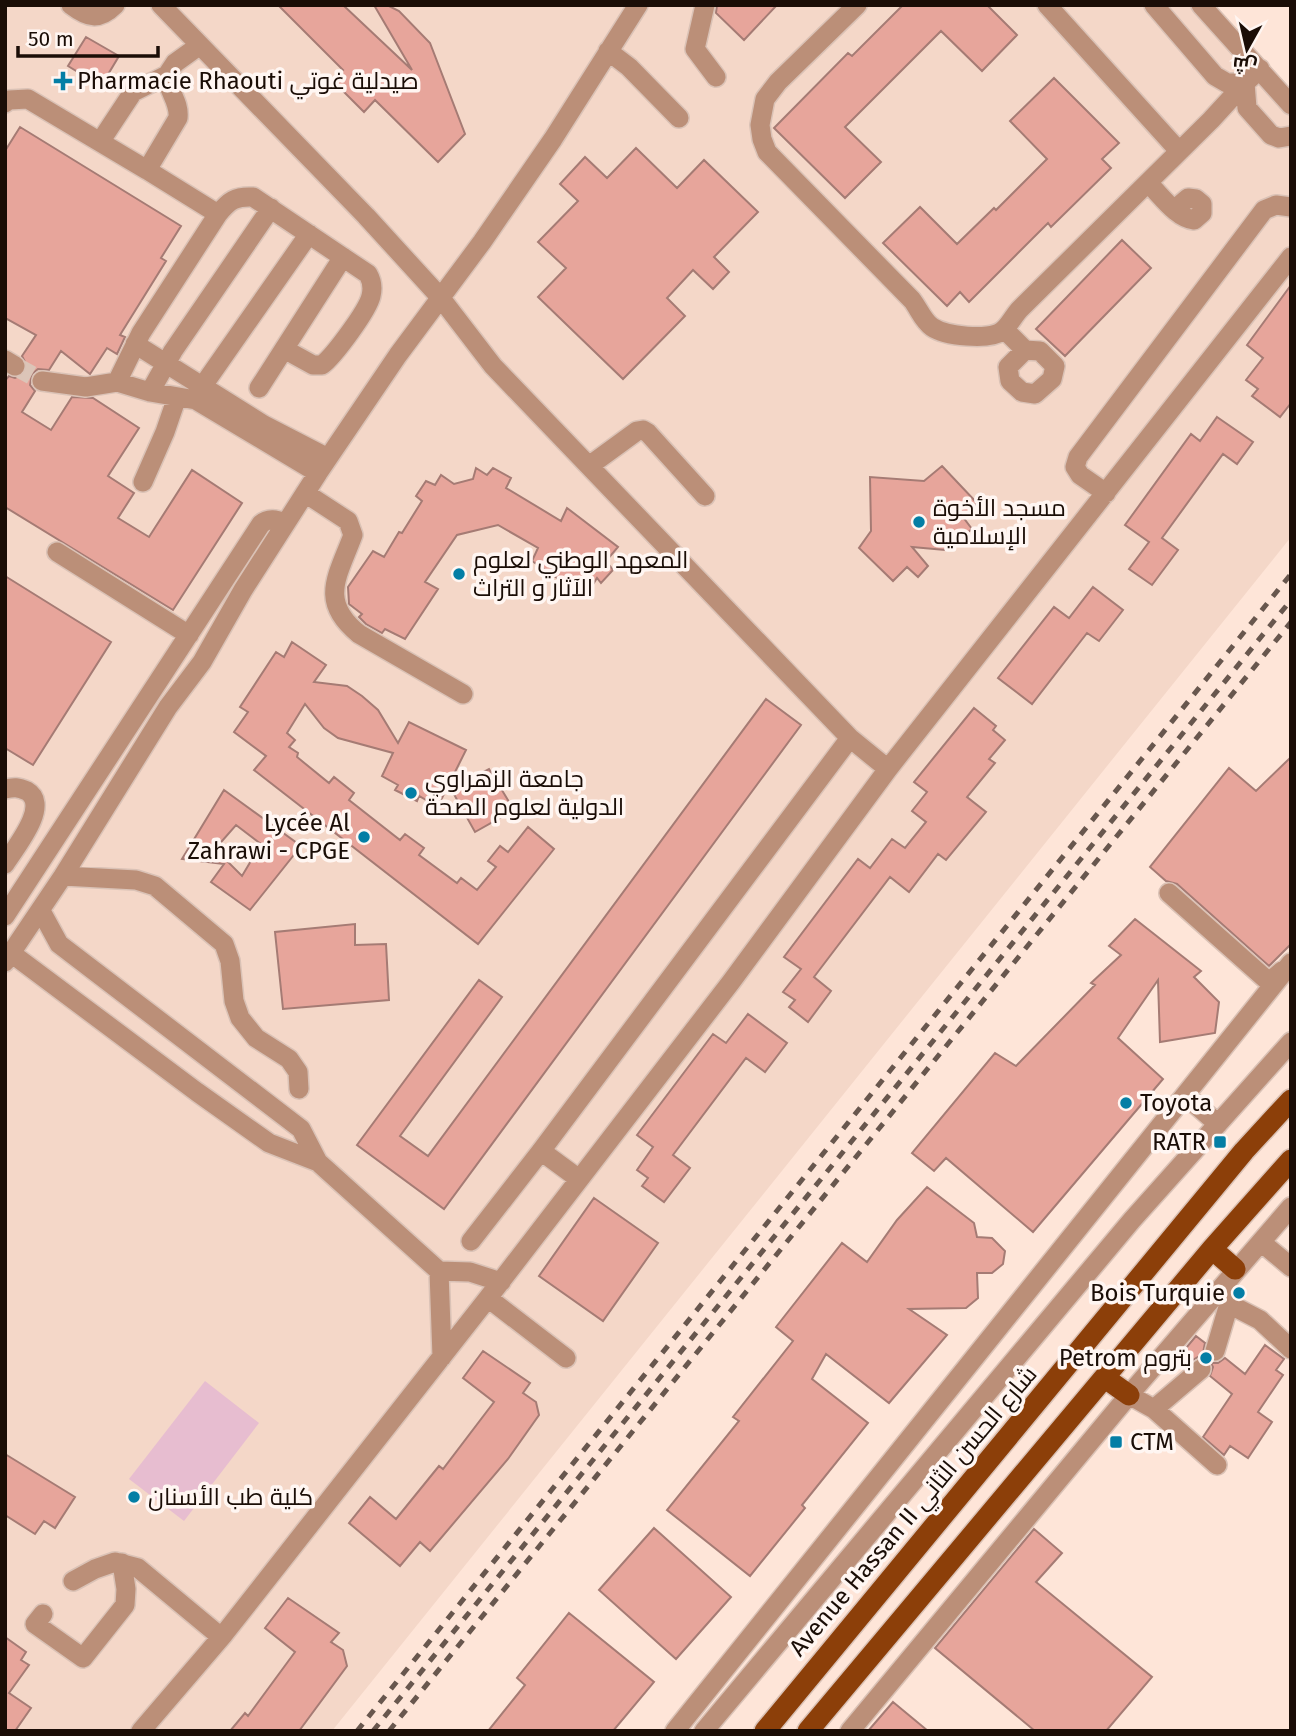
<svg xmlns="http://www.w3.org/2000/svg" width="1296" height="1736" font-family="'Fira Sans',Cairo,sans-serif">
<rect width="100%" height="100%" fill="#fee5d8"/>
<path fill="#f4d7c8" d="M5,5H1191L1291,112V537L332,1731H5Z"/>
<path fill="#e7bdd0" d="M205,1381L259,1423L184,1521L129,1479Z"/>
<path fill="#e7a59b" stroke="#a57b74" stroke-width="2" fill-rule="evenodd" d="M278,5H343L412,70L374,5H387L399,11L430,43L465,134L438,162L375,100L364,112L332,80L343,70Z
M717,5H777L744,40L716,13Z
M903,5H987L1017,35L982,71L941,31L845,127L881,162L845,198L774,128L848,53L852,56Z
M86,37L119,56L101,86L68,66Z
M1054,78L1119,143L1102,159L1111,168L1051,227L1048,223L969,302L960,292L947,306L883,243L920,207L957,244L994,208L996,210L1047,159L1010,121Z
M20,127L181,226L161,258L166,261L120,335L125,337L117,354L107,348L90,374L61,351L49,370L38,369L32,374L30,385L35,391L22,412L51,430L72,397L93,398L139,428L108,476L134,493L118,518L149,537L192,470L242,503L173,610L5,507V381L9,376L15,378L25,373L27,366L22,356L36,335L5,318V151Z
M636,148L677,188L704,160L758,212L714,257L729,272L713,289L693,270L667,298L685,316L623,379L538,297L566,268L538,242L578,201L560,184L585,157L607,178Z
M1122,240L1151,268L1065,356L1036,329Z
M1291,285V403L1280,417L1252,396L1258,389L1246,380L1263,358L1247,345Z
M1217,417L1253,442L1237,464L1223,454L1162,538L1178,550L1152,585L1129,569L1149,542L1125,525L1191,434L1200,441Z
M942,466L977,503L963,517L972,529L945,550L912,547L928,566L918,577L907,567L893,581L859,548L871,531L870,477L924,481Z
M476,468L487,475L493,468L511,478L506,488L561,521L567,508L618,547L606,561L613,570L601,583L597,578L585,597L532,561L538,548L498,525L457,535L425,582L438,589L405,639L385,629L382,633L366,624L359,617L362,614L349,604L348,587L373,551L384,557L399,532L402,533L422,501L416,496L426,481L435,485L441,475L454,484L473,479Z
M5,576L111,642L33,765L5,748Z
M1093,587L1123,610L1099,641L1087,633L1032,704L998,678L1054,607L1069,618Z
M292,642L326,665L314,682L347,686L362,696L378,710L398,743L409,722L466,750L439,804H433L419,796L417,801L395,790L398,785L382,776L393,753L338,738L324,728L305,704L287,733L295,740L289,747L298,753L297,757L329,783L334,777L354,793L349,800L400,840L405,834L424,848L419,855L457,883L461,878L477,890L496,867L488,861L500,846L508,852L528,827L554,849L478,944L254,770L266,756L234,732L248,712L240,707L276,652L284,657Z
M766,699L801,725L444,1209L357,1145L479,980L502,997L400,1136L428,1156Z
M974,708L996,726L993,730L1005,740L989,759L995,763L967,797L986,812L946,860L938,854L909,892L890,877L814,977L831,991L808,1022L789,1007L795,1000L783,992L801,969L784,957L858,859L870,868L892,839L905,848L926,822L912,811L927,792L914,782Z
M1291,757V944L1269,966L1177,884L1166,881L1150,867L1229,768L1256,791Z
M489,769L514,810L475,832L451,789Z
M224,790L301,846L250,910L211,882L224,864L182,859ZM236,825L261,844L242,876L215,849Z
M1135,919L1201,971L1194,977L1219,1002L1215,1033L1160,1042L1158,980L1118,1038L1163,1079L1033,1232L946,1158L934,1171L912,1153L995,1053L1016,1066L1095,985L1091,983L1121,955L1109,946Z
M355,924V945L386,944L389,1000L283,1009L275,932Z
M748,1014L787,1043L765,1072L746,1058L673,1155L690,1168L664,1202L642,1186L648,1178L637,1170L653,1147L637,1135L713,1034L726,1043Z
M927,1187L974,1223L977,1237L992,1238L1005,1251L1003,1264L992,1273H977L978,1298L966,1308L909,1309L947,1335L889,1403L826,1354L812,1379L868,1423L802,1505L805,1508L750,1576L667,1510L739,1421L733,1417L793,1341L776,1327L842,1243L867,1262L897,1220Z
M594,1198L658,1243L603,1321L539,1276Z
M1196,1336L1205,1343L1203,1353L1205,1358L1198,1357L1191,1361L1181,1354Z
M1265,1345L1284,1359L1276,1370L1283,1375L1258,1412L1272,1422L1248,1458L1230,1446L1224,1455L1203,1437L1232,1394L1210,1376L1213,1367L1211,1363H1218L1225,1358L1245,1374Z
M483,1351L530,1383L523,1393L536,1402L539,1415L508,1459L430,1551L420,1542L400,1566L349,1523L370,1497L396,1519L439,1466L443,1469L494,1402L463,1378Z
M5,1454L75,1497L55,1528L44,1521L35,1534L5,1515Z
M654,1528L731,1597L676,1659L599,1590Z
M1034,1529L1062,1553L1036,1582L1152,1677L1106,1731H1035L935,1648Z
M288,1598L339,1633L331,1642L343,1650L347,1666L299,1731H230L245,1713L248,1716L295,1652L265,1628Z
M569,1613L654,1682L613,1731H488L525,1685L517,1678Z
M5,1637L26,1652L21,1660L29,1665L9,1693L31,1708L15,1731H5Z
M893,1702L928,1731H868Z"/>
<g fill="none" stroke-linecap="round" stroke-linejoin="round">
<path stroke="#dcc5b8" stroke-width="19" stroke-dasharray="19 10" stroke-linecap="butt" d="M15,366L42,381"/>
<defs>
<path id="minor" d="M71,5C88,18 99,21 115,5
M161,5L366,216L440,297L493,366L850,738L888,769
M705,5L695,49L716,77
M857,5L778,82L765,99L760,125L762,139L767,152L912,300C919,309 923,321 932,327C945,336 989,341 1002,331C1009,326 1014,315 1020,309L1211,120L1245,83L1247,108L1271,135L1279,138L1291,136
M1047,5L1179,151
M1154,5L1215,76L1227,83H1245L1260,69
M1201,5L1291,105
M608,51L629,67L679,118
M5,103L9,100L28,99L100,142L133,92L167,75L175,63L200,45
M100,142L147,170L178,118C180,101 167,91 167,75
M1148,183C1161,195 1176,218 1194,220L1202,213V204L1196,199L1188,198L1175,209
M218,214C229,201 235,196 253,197L368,274C372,281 373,288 371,296C368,310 334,356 322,365H313L284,349
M1005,330L1025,350L1040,351L1055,366L1052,379L1035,394L1022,392L1010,381L1008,367L1025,350
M135,344L264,425L328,458
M5,360L15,366
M42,381L86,387L117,382L150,392L196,400L202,387L309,234
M117,382L141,333L218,214L147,170
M259,388L343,257
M150,392L173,351L271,208
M196,400L318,473
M589,466L637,431L643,430L648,433L705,496
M143,482L165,432L177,397
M305,493L348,521L353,535C338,576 318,601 359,634L463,694
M1106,493L1080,475L1075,467L1078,457L1264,210L1276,205L1291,207
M57,552L189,635
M5,789C14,787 18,787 27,791C51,805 15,848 5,864
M63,876L136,880L155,886L224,944L230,961L234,1001L240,1018L256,1038L289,1059L298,1072L299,1089
M1169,893L1269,982L1282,971
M41,911L59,944L301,1129L318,1162
M5,916L261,524C269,517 277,520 286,523
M11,953L197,1092L269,1143L318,1162L439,1271L470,1272L501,1282
M5,962L63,876L168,707L202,662L243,590L318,473L398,355L482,242L553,139L638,5
M1185,1095L1218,1124
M541,1151L579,1179
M471,1241L541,1151L850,738
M1261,1242L1291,1267
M439,1271L442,1357
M488,1298L566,1358
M1229,1304L1260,1320L1291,1349
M1215,1351L1229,1304L1221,1294
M1129,1395L1154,1409L1217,1465
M1154,1409L1201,1369
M73,1581L95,1569L115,1562L138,1568L221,1637
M43,1614L35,1624L83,1658L125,1605L126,1589L122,1563
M141,1731L224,1634L488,1298L731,982L888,769L1291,257
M675,1731L1291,963
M704,1731L1132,1220L1291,1042
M850,1731L1129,1395L1291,1207"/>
<path id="major" d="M1212,1249L1235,1269
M1105,1378L1129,1395
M765,1731L1244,1151L1291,1100
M808,1731L1212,1249L1291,1160"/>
</defs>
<use href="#minor" stroke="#dac2b6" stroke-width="22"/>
<use href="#major" stroke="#dac2b6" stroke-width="24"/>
<use href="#minor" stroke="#bb8f78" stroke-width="19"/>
<use href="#major" stroke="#8c3f09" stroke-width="21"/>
<path stroke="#68574e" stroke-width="5" stroke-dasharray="9 9" stroke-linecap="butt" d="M357,1731L1291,574
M373,1731L1291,600
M389,1731L1291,622"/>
</g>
<g fill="#047ea5" stroke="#fff6f2" stroke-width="2.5">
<path d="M59.5 70.5h7v7h7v7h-7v7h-7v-7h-7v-7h7z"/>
<circle cx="919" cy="522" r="7"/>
<circle cx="459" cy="574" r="7"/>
<circle cx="411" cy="793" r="7"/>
<circle cx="364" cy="837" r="7"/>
<circle cx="1126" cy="1103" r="7"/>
<rect x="1213" y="1135" width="14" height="14" rx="3.5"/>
<circle cx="1239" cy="1293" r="7"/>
<circle cx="1206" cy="1358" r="7"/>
<rect x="1109" y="1435" width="14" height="14" rx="3.5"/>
<circle cx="134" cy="1497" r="7"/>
</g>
<g text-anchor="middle" stroke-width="7" stroke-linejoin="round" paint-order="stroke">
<g font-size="24" fill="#1a0d06" stroke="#fff6f2" text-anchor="start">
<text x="77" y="89">Pharmacie Rhaouti صيدلية غوتي</text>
<text x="933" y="516">مسجد الأخوة<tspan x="933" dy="28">الإسلامية</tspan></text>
<text x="473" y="568">المعهد الوطني لعلوم<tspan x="473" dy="28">الآثار و التراث</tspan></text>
<text x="425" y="787">جامعة الزهراوي<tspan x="425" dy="28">الدولية لعلوم الصحة</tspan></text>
<text x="350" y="831" text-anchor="end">Lycée Al<tspan x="350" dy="28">Zahrawi - CPGE</tspan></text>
<text x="1140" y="1111">Toyota</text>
<text x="1206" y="1150" text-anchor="end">RATR</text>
<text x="1225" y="1301" text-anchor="end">Bois Turquie</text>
<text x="1192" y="1366" text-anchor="end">Petrom بتروم</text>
<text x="1130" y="1450">CTM</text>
<text x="148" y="1505">كلية طب الأسنان</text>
</g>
<g font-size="24" fill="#1a0d06" stroke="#fff6f2">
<text transform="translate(913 1511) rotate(-50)" y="8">Avenue Hassan II شارع الحسن الثاني</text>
</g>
</g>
<rect width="1296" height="1736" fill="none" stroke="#1a0d06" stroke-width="14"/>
<g transform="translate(1247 49) rotate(188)" stroke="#fff6f2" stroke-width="5" paint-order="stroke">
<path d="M0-5L12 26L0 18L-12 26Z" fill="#1a0d06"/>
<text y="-10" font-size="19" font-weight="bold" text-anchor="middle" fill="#1a0d06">ش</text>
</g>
<path d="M18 46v10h140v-10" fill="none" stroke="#1a0d06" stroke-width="3.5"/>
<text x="28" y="46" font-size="21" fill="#1a0d06" stroke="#fff6f2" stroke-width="5" paint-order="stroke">50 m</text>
</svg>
